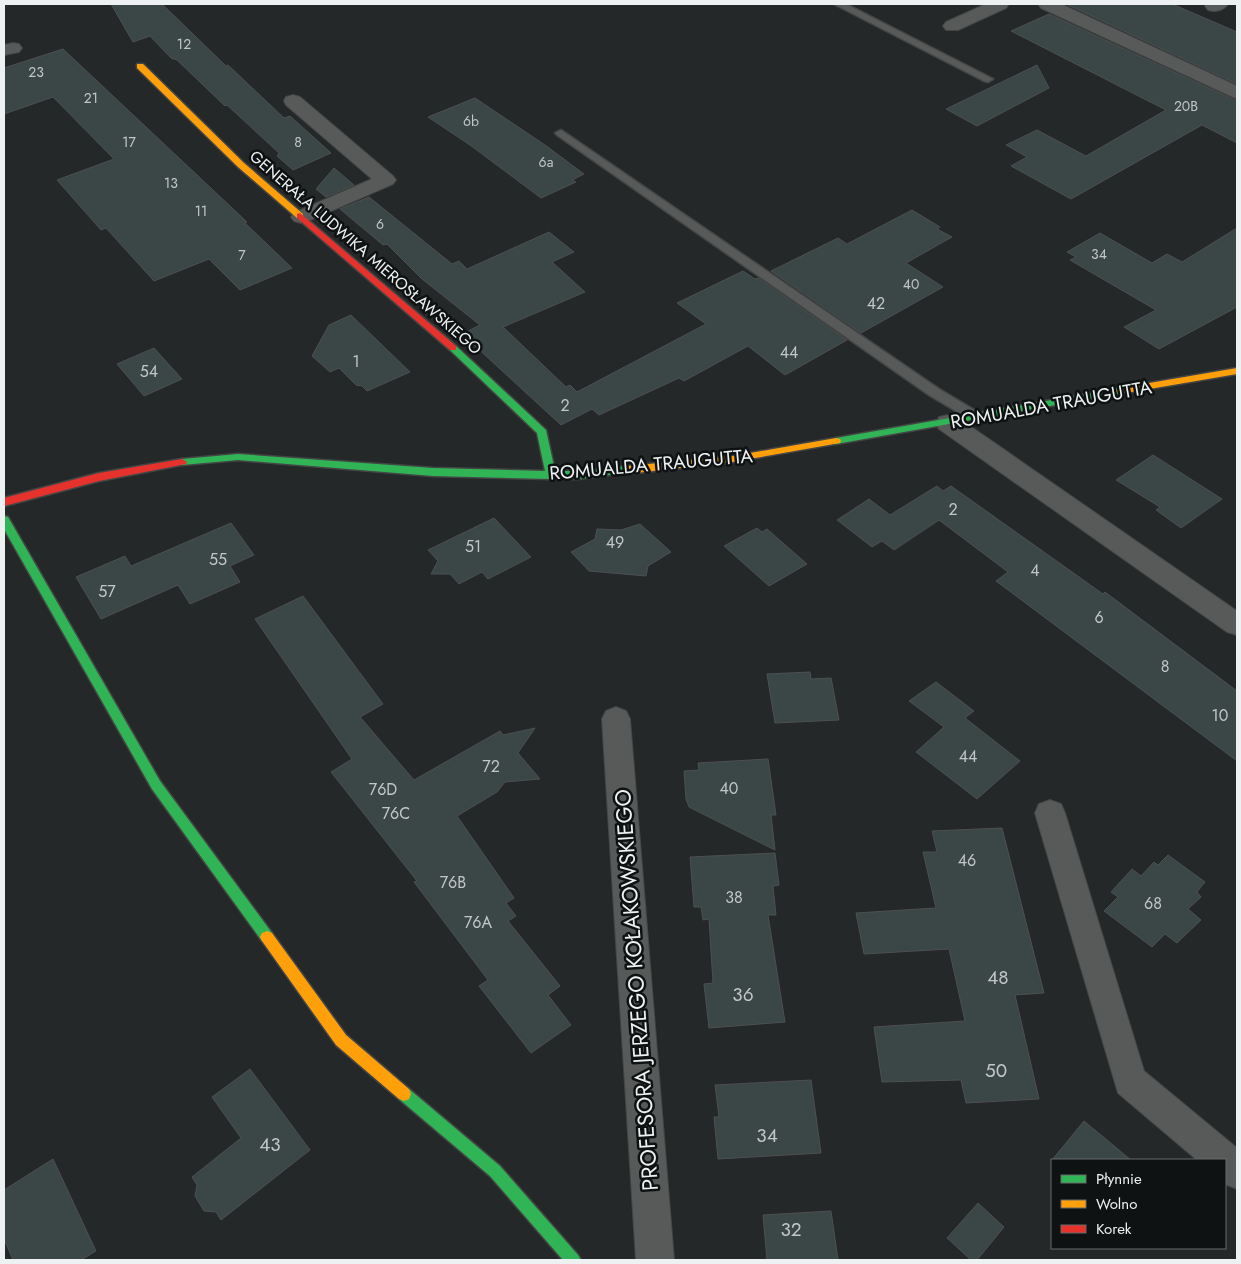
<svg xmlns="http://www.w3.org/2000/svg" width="1241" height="1264" font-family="Jost,sans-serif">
<rect width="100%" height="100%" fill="#252828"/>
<path fill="#3b4646" stroke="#4e5050" d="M111,4H162L226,66L228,65L284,118L290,116L331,153L293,170L277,156L279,153L227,105L225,106L177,60L171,58L150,36L133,42Z
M1072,4H1172L1237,32V84L1068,5Z
M1049,14L1237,101V143L1202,125L1071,199L1011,166L1027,157L1006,145L1037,130L1086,156L1166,110L1011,31Z
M63,49L247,222L245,223L292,268L240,290L209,259L154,281L106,228L101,230L57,180L114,159L53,97L4,114V68Z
M1037,65L1049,88L977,126L946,109Z
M475,98L545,145L584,174L572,180L576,182L541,198L470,145L428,117Z
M334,168L354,185L326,197L316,189Z
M369,197L452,264L459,261L467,269L549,232L574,252L552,262L585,292L503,327L566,387L570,385L577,392L706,324L677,303L743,271L755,279L758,278L847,340L785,375L748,346L684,381L679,378L599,415L592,409L561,425L462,334L480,325L422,279L387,244L383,245L340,209Z
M912,210L940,227L937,229L952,237L906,263L943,287L861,333L771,271L838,238L847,244Z
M1237,228V307L1159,349L1124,327L1156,310L1070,260L1076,257L1067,252L1100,233L1152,263L1167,254L1182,262Z
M351,315L410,372L367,391L362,386L356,385L339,368L330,372L312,356L329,325Z
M154,348L182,379L144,396L117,364Z
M1153,455L1222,499L1181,528L1156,510L1160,507L1116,480Z
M937,486L943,491L951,486L1103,594L1105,592L1237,691V761L996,581L1008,572L939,520L894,550L882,541L872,547L837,520L869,499L890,515Z
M494,518L531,557L488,579L482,572L459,584L450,574H431L438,561L428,550Z
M231,523L254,555L230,566L240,582L190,604L178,585L101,619L76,577L125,556L131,566Z
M640,524L671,552L648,566L646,576L589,571L571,552L595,539L597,529L621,530Z
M757,528L762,532L767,529L807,564L769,586L724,546Z
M303,596L383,704L360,717L414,780L500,731L503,735L535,728L518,753L540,779L505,782L497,792L457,816L514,898L506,903L516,916L508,921L560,986L548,995L571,1025L531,1053L479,986L488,980L414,882L417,881L331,772L352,759L255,619Z
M810,672L811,679L831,678L839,720L775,723L767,674Z
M936,682L974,711L965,718L1020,761L977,799L916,752L944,727L909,701Z
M768,759L776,815H771L775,850L689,807L686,799L684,771L699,770L698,763Z
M1002,828L1044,993L1015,995L1039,1099L966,1103L961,1080L882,1082L874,1027L965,1021L949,949L864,954L856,913L936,908L923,852H937L932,831Z
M775,853L779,885L773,886L776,915H768L785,1022L709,1028L704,984L713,983L709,919L703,920L701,907H694L690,857Z
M1168,855L1205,882L1197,892L1201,897L1188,909L1201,920L1177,943L1165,934L1152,947L1104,911L1118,897L1111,892L1132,869L1141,876L1154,862L1158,865Z
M250,1069L310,1150L221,1220L216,1212L204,1211L195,1196L197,1185L192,1177L241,1138L212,1097Z
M811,1080L821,1153L718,1159L714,1117H719L715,1085Z
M1084,1121L1131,1160H1052Z
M53,1159L96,1251L81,1260H13L4,1239V1190Z
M978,1203L1004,1227L977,1260H971L947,1238Z
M831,1211L838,1260H767L763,1215Z"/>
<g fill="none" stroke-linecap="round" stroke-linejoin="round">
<defs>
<path id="lane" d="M834,4H846L993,79L988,82L984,81Z
M561,130L939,389L981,414L983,417L981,420H971L929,395L557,135L555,133Z"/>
<path id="street" d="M986,4H1009L1006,8L958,30H946L943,26L946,22Z
M1038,4H1061L1237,86V99L1041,8Z
M1207,4H1228C1223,11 1215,12 1208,10L1205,6Z
M13,43L19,44L22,48L19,52L4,55V45Z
M293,95L300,97L393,176L396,180L393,184L308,221L301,223L294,221L291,217L294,213L372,179L286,105L284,101L286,97Z
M948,415L957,417L1237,611V635L1227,632L939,429L936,423L939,417Z
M616,707L626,711L630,719L674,1260H636L602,719L606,711Z
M1050,800L1061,804L1065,813L1144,1071L1237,1148V1189L1225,1184V1160H1197L1118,1093L1035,813L1039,804Z"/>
<path id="fast" d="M453,345L456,346L546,430L555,471H578L627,466L632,470L631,472L578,479H551L433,476L238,460L182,465L177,462L182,459L238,454L433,468L545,471L537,433L450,350V346Z
M1120,388L1125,391L1123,393L836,444L831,441L836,438Z
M4,516L8,517L160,781L272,933L274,937L272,941L267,943L262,941L152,789L4,529Z
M404,1087L409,1089L500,1166L578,1255L581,1260H563L490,1176L399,1099L397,1094L399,1089Z"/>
<path id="slow" d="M137,64H143L244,163L303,214V218H297L238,167L137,68Z
M1237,368V374L1120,394L1115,391L1120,388Z
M836,438L840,439L841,441L840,443L733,462L627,474L622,470L627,466L733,456Z
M267,931L272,933L346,1035L409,1089L411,1094L409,1099L404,1101L399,1099L336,1045L262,941L260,937L262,933Z"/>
<path id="jam" d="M300,213L456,346V350H450L297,218V214Z
M182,459L187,462L186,464L99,481L4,506V498L99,473Z"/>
</defs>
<use href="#lane" stroke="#444646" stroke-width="3"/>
<use href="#street" stroke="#444646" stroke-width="2"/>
<use href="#fast" stroke="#444646" stroke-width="3"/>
<use href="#slow" stroke="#444646" stroke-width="3"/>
<use href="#jam" stroke="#444646" stroke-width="3"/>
<use href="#lane" fill="#585a5a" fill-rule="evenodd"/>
<use href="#street" fill="#585a5a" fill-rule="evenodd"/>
<use href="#fast" fill="#30b455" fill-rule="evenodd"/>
<use href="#slow" fill="#ff9f0a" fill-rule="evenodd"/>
<use href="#jam" fill="#e5322d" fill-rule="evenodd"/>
</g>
<g text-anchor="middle" stroke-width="5" stroke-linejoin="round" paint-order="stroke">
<g font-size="14" fill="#c1c6c6">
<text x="184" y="49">12</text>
<text x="36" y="77">23</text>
<text x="91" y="103">21</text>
<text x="1186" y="111">20B</text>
<text x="471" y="126">6b</text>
<text x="129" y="147">17</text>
<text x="298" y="147">8</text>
<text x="546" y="167">6a</text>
<text x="171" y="188">13</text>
<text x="201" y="216">11</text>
<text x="380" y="229">6</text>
<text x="1099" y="259">34</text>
<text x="242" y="260">7</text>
<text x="911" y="289">40</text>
</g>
<g font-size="16" fill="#eef1f1" stroke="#0f1212">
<text transform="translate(366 252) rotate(41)" y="6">GENERAŁA LUDWIKA MIEROSŁAWSKIEGO</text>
</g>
<g font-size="16" fill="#c1c6c6">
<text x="876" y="309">42</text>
<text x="789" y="358">44</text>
<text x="356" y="367">1</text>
<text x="149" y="377">54</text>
<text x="565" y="411">2</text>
<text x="953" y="515">2</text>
<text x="615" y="548">49</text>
<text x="473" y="552">51</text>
<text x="218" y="565">55</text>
<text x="1035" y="576">4</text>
<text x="107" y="597">57</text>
<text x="1099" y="623">6</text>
<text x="1165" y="672">8</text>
<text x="1220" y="721">10</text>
<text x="968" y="762">44</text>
<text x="491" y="772">72</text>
<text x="729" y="794">40</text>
<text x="383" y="795">76D</text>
<text x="396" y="819">76C</text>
<text x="967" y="866">46</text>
<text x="453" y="888">76B</text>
<text x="734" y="903">38</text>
<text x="1153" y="909">68</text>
<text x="478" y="928">76A</text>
</g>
<g font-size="19" fill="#eef1f1" stroke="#0f1212">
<text transform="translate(1051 404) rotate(-10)" y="7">ROMUALDA TRAUGUTTA</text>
<text transform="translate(651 464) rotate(-5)" y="7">ROMUALDA TRAUGUTTA</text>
</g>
<g font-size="19" fill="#c1c6c6">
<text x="998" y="984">48</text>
<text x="743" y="1001">36</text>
<text x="996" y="1077">50</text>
<text x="767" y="1142">34</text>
<text x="270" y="1151">43</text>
<text x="791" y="1236">32</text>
</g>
<g font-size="22" fill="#eef1f1" stroke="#0f1212">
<text transform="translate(636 990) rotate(-94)" y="8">PROFESORA JERZEGO KOŁAKOWSKIEGO</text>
</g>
</g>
<rect width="1241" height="1264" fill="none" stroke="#eef1f1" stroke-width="10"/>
<rect x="1051" y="1159" width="175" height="90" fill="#0f1212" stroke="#686b6b"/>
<rect x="1061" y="1175" width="25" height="8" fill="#30b455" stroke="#686b6b"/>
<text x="1096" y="1184" font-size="15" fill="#eef1f1">Płynnie</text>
<rect x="1061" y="1200" width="25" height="8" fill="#ff9f0a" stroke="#686b6b"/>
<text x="1096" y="1209" font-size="15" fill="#eef1f1">Wolno</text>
<rect x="1061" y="1225" width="25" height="8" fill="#e5322d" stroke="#686b6b"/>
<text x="1096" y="1234" font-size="15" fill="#eef1f1">Korek</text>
</svg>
